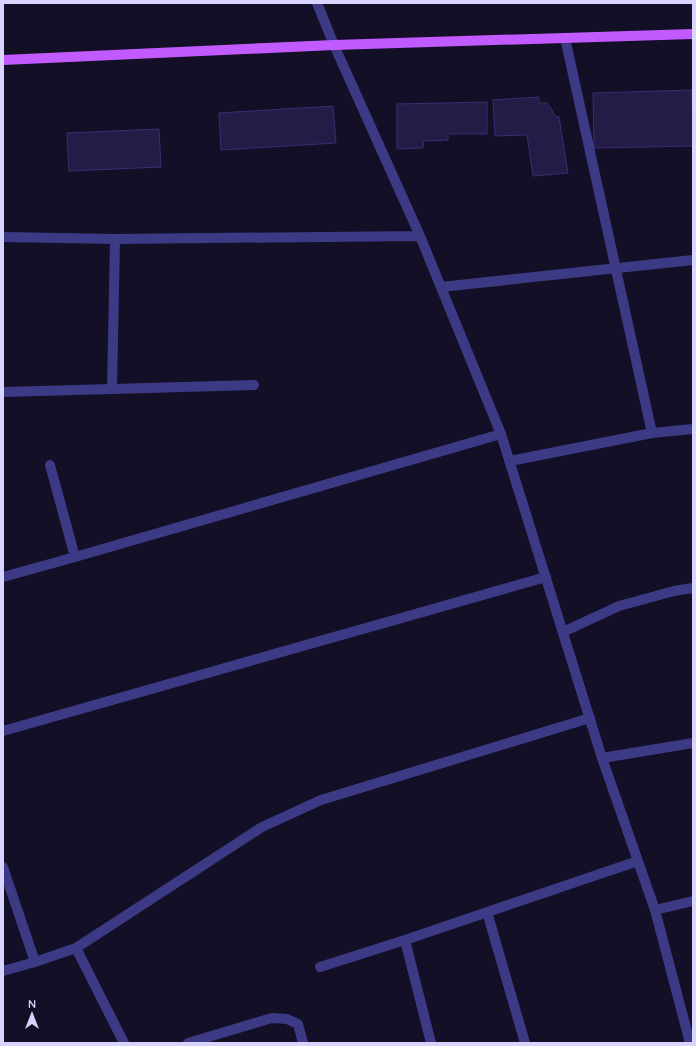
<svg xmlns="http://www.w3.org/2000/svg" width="696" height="1046" font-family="Quicksand,sans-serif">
<rect width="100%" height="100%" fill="#130f26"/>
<path fill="#241b47" stroke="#3b2d73" d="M692,90L693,146L594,148L593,93Z
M539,97V103H547L550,107L555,116L559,117L568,173L533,176L527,135L495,136L493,100Z
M487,102V134H448V140L424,141L423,148L397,149V104Z
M333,106L336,143L221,150L219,113Z
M159,129L161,167L69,171L67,133Z"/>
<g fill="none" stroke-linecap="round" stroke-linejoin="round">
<path stroke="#3d3a85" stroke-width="10" d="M317,3L334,45L420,236L501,434L602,758L655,910L690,1043
M565,38L652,433
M3,237L115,239L420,236
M441,287L693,260
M112,389L115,239
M3,392L112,389L254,385
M510,461L652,433L693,429
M50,465L75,557
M3,577L75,557L501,434
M563,632L619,606L674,591L693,588
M3,731L546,577
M602,758L693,743
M3,867L35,962
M655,910L693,901
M487,912L525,1043
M405,940L431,1043
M76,948L124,1043
M320,967L405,940L638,861
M3,971L35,962L76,948L262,827L321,800L590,718
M188,1043L272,1018L287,1019L298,1024L303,1043"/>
<path stroke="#c25bff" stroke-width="10" d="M3,60L334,45L693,34"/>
</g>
<rect width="696" height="1046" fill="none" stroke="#d9d4ff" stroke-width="8"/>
<g transform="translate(32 1014)" stroke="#130f26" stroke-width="3" paint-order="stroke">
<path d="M0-3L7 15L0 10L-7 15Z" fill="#d9d4ff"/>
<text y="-6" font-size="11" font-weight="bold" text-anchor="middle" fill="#d9d4ff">N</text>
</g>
</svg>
